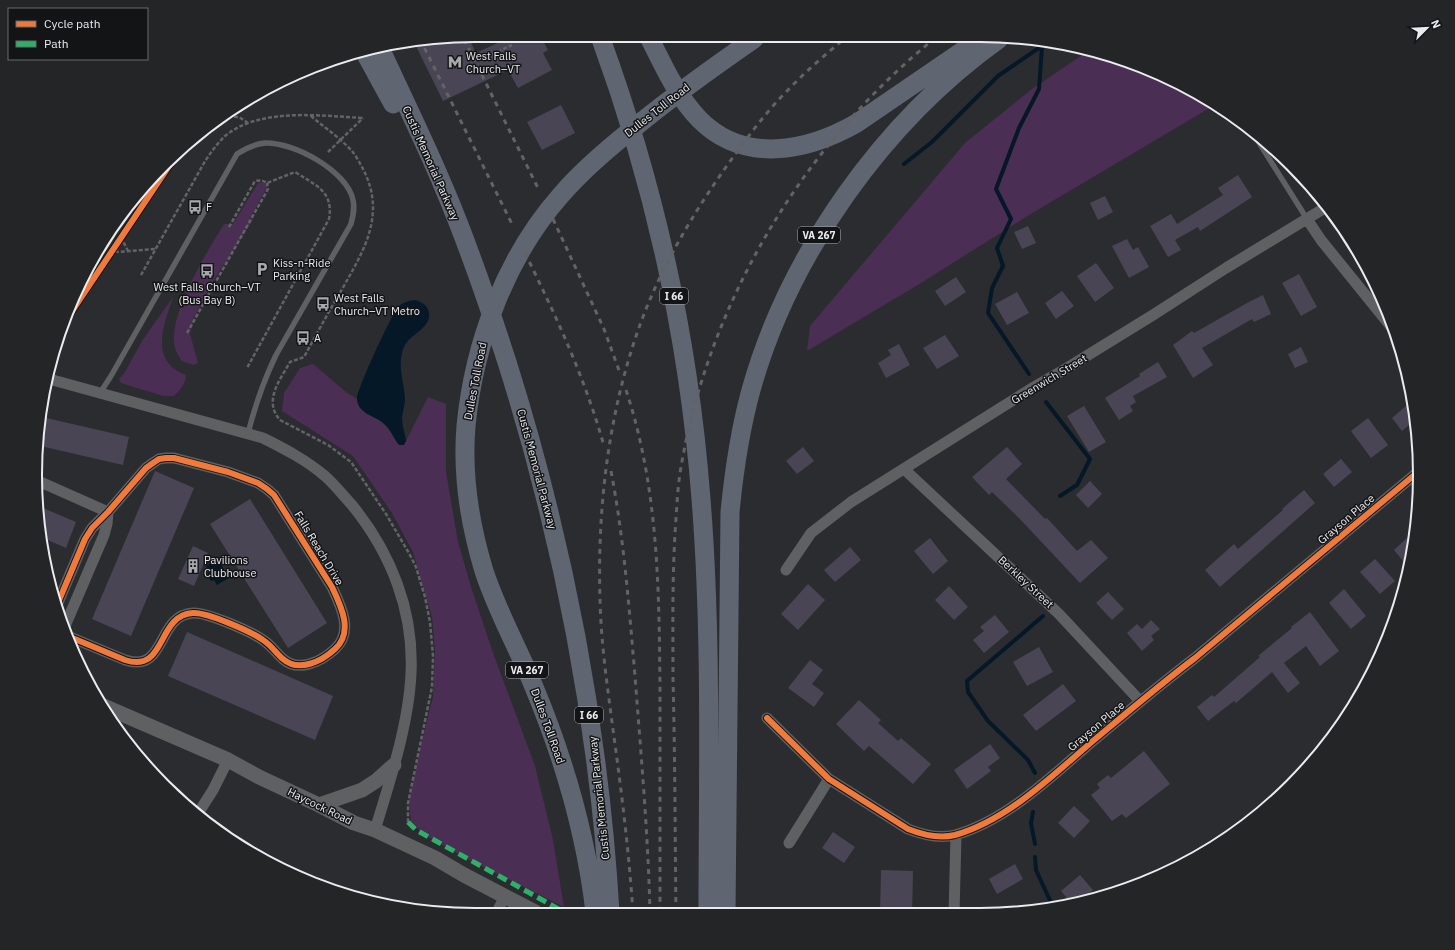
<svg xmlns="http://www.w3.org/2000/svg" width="1455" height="950" font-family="'IBM Plex Sans',sans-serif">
<rect width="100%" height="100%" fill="#2b2c30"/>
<path fill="#4b2e53" d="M1091,49L1174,80L1213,106L1029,215L921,283L807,351L810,326L965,143L1032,89Z
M262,182L266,183L267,187L250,218L253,220L215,278L193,319L190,334L198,363L193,365L182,361C179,357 176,352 175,348C167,315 207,252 224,224H233L258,183Z
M173,297C164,325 148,361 186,375C186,384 180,390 174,396H163L121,383L119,379L125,372L142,341Z
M313,364L346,392L357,399L359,404L367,414L382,421L391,432L406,441L428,397L446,404V472L458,542L472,590L493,653L535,766L553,840L564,907L471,861L425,835L411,821L409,800L422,740L433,697L435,650L432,617L413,552L392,513L353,456L282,411L284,393L300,368Z"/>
<path fill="#051827" d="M415,300C423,302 430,307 429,317C427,329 411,335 405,345C396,362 404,381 405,399C405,405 403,411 402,417C402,426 405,433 406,441L404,445H399C393,438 391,429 383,423C374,415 358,414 357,399C356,391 392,314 398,307C403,302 409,301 415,300Z
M218,559L229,578L217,585L214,580L211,581L207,574L210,572L206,566Z"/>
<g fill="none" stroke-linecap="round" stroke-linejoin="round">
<path stroke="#051827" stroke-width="4" d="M904,164L932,142L998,76L1049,41
M1029,374L988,313L992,288L1003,266L997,248L1011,219L996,189L1019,128L1039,89L1042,46
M1046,402L1090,459L1077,485L1060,496
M1035,773L1028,760L988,721L968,692L967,681L1043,616
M1033,812L1031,823L1035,844
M1035,857L1036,870L1053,907"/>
</g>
<path fill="#4a4554" d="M417,39H469L476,53L506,39H542L548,50L543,53L552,70L518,88L508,70L443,101L413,40Z
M561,105L575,133L542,150L527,122Z
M1238,175L1252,197L1200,231L1198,227L1175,240L1181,250L1168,257L1150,226L1171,214L1177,224L1223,195L1218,188Z
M1105,196L1113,212L1098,220L1090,203Z
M1028,226L1036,243L1022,249L1014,232Z
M1127,239L1133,250L1138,247L1149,267L1129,278L1112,246Z
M1096,263L1114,288L1095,302L1077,276Z
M1299,274L1317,307L1301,316L1282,283Z
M956,277L966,292L945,306L935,291Z
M1062,291L1074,306L1056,319L1045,303Z
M1017,292L1029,313L1007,325L995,304Z
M1263,295L1271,314L1254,322L1252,319L1202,348L1213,365L1193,378L1173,345L1192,331L1194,333L1247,303Z
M945,335L959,356L937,369L923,348Z
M899,344L910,365L886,378L878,363L891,355L888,350Z
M1301,347L1308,362L1295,368L1288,354Z
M1158,362L1167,377L1133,396L1136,402L1130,406L1133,411L1119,420L1105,398L1140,376L1139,374Z
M1407,405L1413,412L1415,420L1402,431L1392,418Z
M1084,406L1106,442L1089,452L1067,416Z
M42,417L129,437L123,465L36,445Z
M1368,418L1388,445L1371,458L1351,431Z
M803,447L814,461L797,474L786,461Z
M1007,447L1022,464L1006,479L1045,519L1047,518L1077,551L1091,540L1108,558L1080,583L1019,518L992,492L989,495L972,477Z
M1341,459L1352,472L1334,487L1323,474Z
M155,471L194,488L131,636L92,619Z
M1090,481L1102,494L1088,508L1076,495Z
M1304,490L1315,503L1220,587L1205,570L1234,544L1238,549L1283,510L1282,509Z
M250,499L327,623L288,648L210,524Z
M36,505L76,522L66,548L41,537Z
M1409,536L1414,542L1408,567L1394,550Z
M930,538L948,561L933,574L914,551Z
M193,546L208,553L194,586L178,579Z
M850,547L861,560L835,582L824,570Z
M1375,559L1395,581L1380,594L1360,572Z
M808,584L825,600L798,630L781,614Z
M949,586L968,607L954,620L935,600Z
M1344,589L1366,616L1351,629L1329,603Z
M1108,592L1124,609L1112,620L1096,603Z
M1310,612L1339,651L1320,666L1306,646L1284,663L1300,683L1288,693L1272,672L1236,703L1234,701L1208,721L1197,707L1212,695L1214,697L1260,657L1258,656L1292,628L1291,627Z
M995,615L1009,632L984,653L973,640L984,631L980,627Z
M1151,620L1160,629L1151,636L1154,640L1142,651L1127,633L1137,624L1142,629Z
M187,632L333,696L315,740L168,676Z
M1039,647L1053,672L1027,686L1013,662Z
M810,660L823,670L812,684L824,693L814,707L788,688Z
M1063,684L1076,701L1036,731L1023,715Z
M859,700L881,720L878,723L898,741L901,738L931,764L913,784L869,746L864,751L836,724Z
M990,744L1000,758L988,767L991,771L967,789L954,770Z
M1144,751L1170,784L1126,818L1122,814L1112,821L1091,795L1100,788L1097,784L1108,775L1111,778Z
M1074,806L1090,821L1074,838L1058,823Z
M833,832L855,847L844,863L822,848Z
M1015,864L1023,879L997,894L989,879Z
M881,870L913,871L912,914L880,913Z
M1080,875L1093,890L1079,902L1072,904L1061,891Z"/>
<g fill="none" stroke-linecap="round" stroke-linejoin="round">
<path stroke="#626366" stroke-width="2.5" stroke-dasharray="4 2" stroke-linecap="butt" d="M487,57L512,45
M222,116L239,117L248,123
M311,116C324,127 340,138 352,151C356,156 360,163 363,169C387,215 363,252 341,291C328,313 316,335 304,357L290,362C280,380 263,401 280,420L328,445L351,462L386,514L410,555L416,567L425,597L430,622L433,656L432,687L408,803V822
M328,152L363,118
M229,227L255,181C260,180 263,180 267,183L295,172C315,185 334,191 329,219L247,368
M121,237L128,251
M109,250L119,252L155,249
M141,275L204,163C210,153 217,144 225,136C260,107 321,116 363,118
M187,333L268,189L267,183"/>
<path stroke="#5f6062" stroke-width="5.5" d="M1258,141L1307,219
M93,258L141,190
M81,285L97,255
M100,393L111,376L237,154C246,148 255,144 265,143C294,142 347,171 353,200C355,209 353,216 351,224L276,355C264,380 255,406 248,433"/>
<path stroke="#5f6062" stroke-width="11" d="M1307,219L1321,240L1393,329
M49,379L263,438C285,449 306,460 325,476C335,485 343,495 352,505C391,553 414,611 411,673C409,723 390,781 375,830
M904,469L1059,614L1140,701
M36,480L108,512
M786,570L811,533L851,502L1034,387L1067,368L1153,315L1226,268L1328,206
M57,605L85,539L92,528L108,512L146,468L153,463L159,459L166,458H174L228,472L258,483L267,489L274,495L332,587C341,606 354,632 335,649C322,661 299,673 283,659C276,653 271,645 263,640C252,632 207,612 193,613C156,615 167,674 125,660L70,637
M65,626L104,535L107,524L108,512
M767,718L829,779L908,829C923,835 939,839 955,835C1005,821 1049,779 1087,746C1123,716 1158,686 1195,658L1418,472
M197,815L213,790L228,760
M789,843L829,779
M497,912L505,896
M954,914L956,835"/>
<path stroke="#5f6062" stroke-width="15" d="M101,705L228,760L259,777L319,805L354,823L375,830L435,858L464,875L535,912
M319,805L362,790L376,781L394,765"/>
<path stroke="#5f6571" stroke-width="19" d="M601,39C655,187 689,341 701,499C712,636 708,775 708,913
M650,39C664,67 677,96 699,119C744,165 808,151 857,123L980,39
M380,48C401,94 424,140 444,188C468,244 488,303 507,362C563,540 599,726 610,912
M364,51L393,104
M595,912C586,835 564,759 534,687C518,648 497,611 484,571C470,525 462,474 466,426C474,343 506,257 561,195C584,168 612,145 640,123C677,93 715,66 754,39
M726,913L730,512C734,471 740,430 751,390C789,254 884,121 999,39"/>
<path stroke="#636367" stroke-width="3" stroke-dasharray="5 5" stroke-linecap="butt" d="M420,39L513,226
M464,39L538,188
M553,219L604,329L620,373
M525,253C556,316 585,378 604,446
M626,390C658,487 659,585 660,686C660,761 660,837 660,912
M611,471C624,539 629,607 635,676C641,755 648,833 650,912
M633,912C629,854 622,795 614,737C608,691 601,645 600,599C597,502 610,400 646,309C670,250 704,196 742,145C756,126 771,107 788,90C805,72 825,55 844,39
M676,912C675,834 675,756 673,678C673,625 672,572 676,519C677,502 678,484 681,467C709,301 804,144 934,39"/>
<path stroke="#2db169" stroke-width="5" stroke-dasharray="10 5" stroke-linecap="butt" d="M408,822L416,830L564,912"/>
<defs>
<path id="cycleway" d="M62,326L179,151
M57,605L85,539L92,528L108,512L146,468L153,463L159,459L166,458H174L228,472L258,483L267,489L274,495L332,587C341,606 354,632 335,649C322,661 299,673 283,659C276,653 271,645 263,640C252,632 207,612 193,613C156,615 167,674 125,660L70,637
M767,718L829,779L908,829C923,835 939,839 955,835C1005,821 1049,779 1087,746C1123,716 1158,686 1195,658L1418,472"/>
</defs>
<use href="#cycleway" stroke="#131416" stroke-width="8"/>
<use href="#cycleway" stroke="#f17a3a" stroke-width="6"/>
</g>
<defs>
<symbol id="metro-bare" viewBox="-9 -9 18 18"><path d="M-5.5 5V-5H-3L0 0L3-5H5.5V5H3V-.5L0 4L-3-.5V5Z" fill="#a8a9ad" stroke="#131416" stroke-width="2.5" paint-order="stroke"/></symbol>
<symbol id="bus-bare" viewBox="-9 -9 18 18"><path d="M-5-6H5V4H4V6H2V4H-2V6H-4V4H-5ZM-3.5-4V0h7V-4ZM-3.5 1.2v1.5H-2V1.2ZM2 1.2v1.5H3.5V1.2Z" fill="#a8a9ad" stroke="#131416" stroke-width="2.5" paint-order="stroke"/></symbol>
<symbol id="parking-bare" viewBox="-9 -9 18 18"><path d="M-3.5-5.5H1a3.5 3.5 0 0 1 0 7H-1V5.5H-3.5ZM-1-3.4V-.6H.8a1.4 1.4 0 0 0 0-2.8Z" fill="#a8a9ad" stroke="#131416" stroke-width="2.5" paint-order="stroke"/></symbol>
<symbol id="building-bare" viewBox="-9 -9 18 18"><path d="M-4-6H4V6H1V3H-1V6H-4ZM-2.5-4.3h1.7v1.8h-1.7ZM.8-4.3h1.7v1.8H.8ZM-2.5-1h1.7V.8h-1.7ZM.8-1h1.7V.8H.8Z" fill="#a8a9ad" stroke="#131416" stroke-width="2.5" paint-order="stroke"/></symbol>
</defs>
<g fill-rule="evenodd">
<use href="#metro-bare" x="445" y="52" width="20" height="20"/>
<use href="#bus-bare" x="185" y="197" width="20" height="20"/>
<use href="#parking-bare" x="252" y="259" width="20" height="20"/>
<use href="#bus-bare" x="197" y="261" width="20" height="20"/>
<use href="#bus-bare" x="313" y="294" width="20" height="20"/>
<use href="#bus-bare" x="293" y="328" width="20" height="20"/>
<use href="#building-bare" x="183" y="556" width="20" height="20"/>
</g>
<g text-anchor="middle" stroke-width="3" stroke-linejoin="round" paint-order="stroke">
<g fill="#131416" stroke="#ababaf" stroke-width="1">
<rect x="798" y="227" width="42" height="16" rx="3"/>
<rect x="660" y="288" width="28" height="16" rx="3"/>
<rect x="506" y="662" width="42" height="16" rx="3"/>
<rect x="575" y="707" width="28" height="16" rx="3"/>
</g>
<g font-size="10" font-weight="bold" fill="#ececf0">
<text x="819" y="239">VA 267</text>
<text x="674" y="300">I 66</text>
<text x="527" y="674">VA 267</text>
<text x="589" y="719">I 66</text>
</g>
<g font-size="11" fill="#ececf0" stroke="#131416" text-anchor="start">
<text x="466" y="60">West Falls<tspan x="466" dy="13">Church–VT</tspan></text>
<text x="206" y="211">F</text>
<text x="273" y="267">Kiss-n-Ride<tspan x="273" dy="13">Parking</tspan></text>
<text x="207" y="291" text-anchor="middle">West Falls Church–VT<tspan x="207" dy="13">(Bus Bay B)</tspan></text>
<text x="334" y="302">West Falls<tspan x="334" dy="13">Church–VT Metro</tspan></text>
<text x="314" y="342">A</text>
<text x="204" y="564">Pavilions<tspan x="204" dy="13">Clubhouse</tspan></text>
</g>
<g font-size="11" fill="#ececf0" stroke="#131416">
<text transform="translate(657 110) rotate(-38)" y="4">Dulles Toll Road</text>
<text transform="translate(431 163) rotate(66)" y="4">Custis Memorial Parkway</text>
<text transform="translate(1049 379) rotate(-31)" y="4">Greenwich Street</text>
<text transform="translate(475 381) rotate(-79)" y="4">Dulles Toll Road</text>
<text transform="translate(537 469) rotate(75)" y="4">Custis Memorial Parkway</text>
<text transform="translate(1346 519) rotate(-40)" y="4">Grayson Place</text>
<text transform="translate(319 548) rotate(59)" y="4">Falls Reach Drive</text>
<text transform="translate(1026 582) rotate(43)" y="4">Berkley Street</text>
<text transform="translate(548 726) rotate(70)" y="4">Dulles Toll Road</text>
<text transform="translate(1096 726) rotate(-40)" y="4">Grayson Place</text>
<text transform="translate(599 798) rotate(-96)" y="4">Custis Memorial Parkway</text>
<text transform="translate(320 806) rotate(26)" y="4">Haycock Road</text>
</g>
</g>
<path d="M0 0H1455V950H0ZM475 42H980A433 433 0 0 1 1413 475V475A433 433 0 0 1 980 908H475A433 433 0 0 1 42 475V475A433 433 0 0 1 475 42Z" fill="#242527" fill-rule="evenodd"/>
<path fill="none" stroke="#ececf0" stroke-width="2" d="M475 42H980A433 433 0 0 1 1413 475V475A433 433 0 0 1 980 908H475A433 433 0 0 1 42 475V475A433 433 0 0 1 475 42Z"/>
<rect x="8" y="8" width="140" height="52" fill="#131416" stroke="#6a6a6d"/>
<rect x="16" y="21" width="20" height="6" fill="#f17a3a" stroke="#6a6a6d"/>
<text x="44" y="28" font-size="12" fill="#ececf0">Cycle path</text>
<rect x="16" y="41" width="20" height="6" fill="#2db169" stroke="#6a6a6d"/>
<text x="44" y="48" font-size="12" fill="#ececf0">Path</text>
<g transform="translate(1427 28) rotate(66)" stroke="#131416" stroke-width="3" paint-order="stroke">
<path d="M0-3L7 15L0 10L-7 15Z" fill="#ececf0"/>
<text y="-6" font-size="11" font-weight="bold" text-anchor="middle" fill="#ececf0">N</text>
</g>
</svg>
